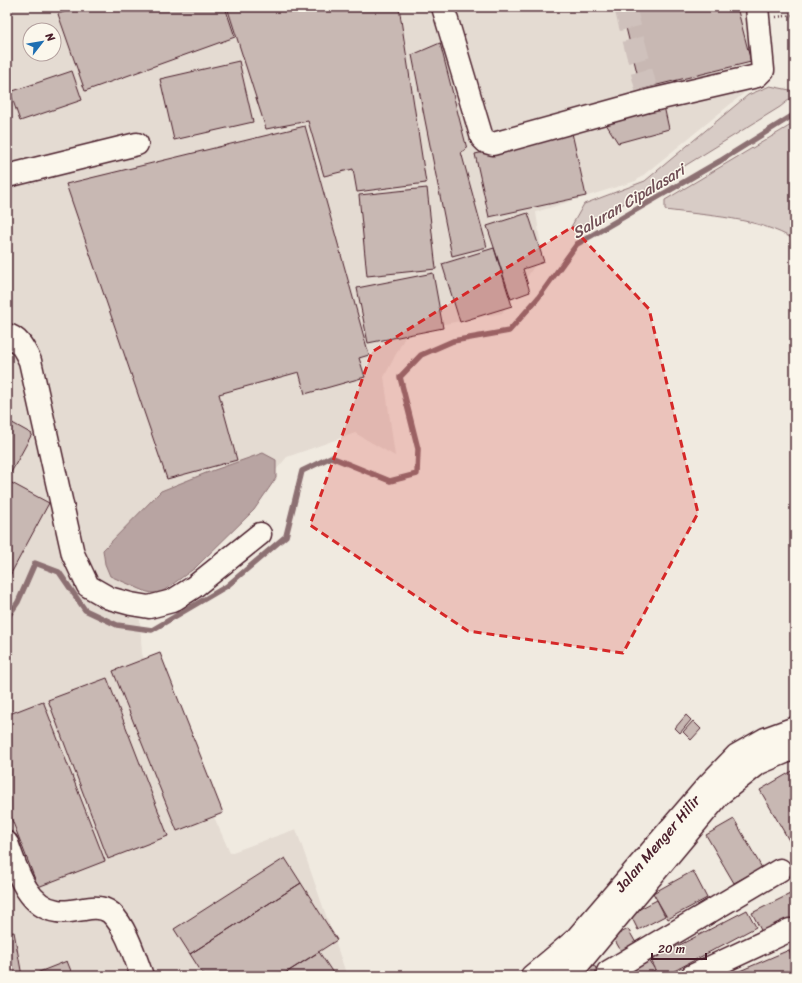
<svg xmlns="http://www.w3.org/2000/svg" width="802" height="983" font-family="Sriracha,sans-serif">
<rect width="100%" height="100%" fill="#f0eae0"/>
<filter id="ink" filterUnits="userSpaceOnUse"><feTurbulence type="fractalNoise" baseFrequency=".025" numOctaves="2"/><feDisplacementMap in="SourceGraphic" scale="8" xChannelSelector="R" yChannelSelector="G"/><feConvolveMatrix kernelMatrix="1 2 1 2 8 2 1 2 1" color-interpolation-filters="sRGB"/></filter>
<g filter="url(#ink)">
<path fill="#e4dbd2" fill-rule="evenodd" d="M7,7H754L765,76L636,181L536,212L542,255L502,313L408,331L384,377L395,456L355,433L287,457L223,533L138,593L142,654L230,853L296,829L347,976H7ZM30,30H54V54H30Z"/>
<path fill="#d8ccc6" stroke="#917678" d="M770,86L795,91V95L780,107L594,222L571,227L584,204L645,181L748,95Z
M791,125L795,128V240C757,217 709,216 665,210V200Z"/>
<path fill="#b8a4a2" stroke="#8c6f72" d="M263,453L276,460V478L254,510L195,568L159,594L147,592L110,576L105,564L103,550L161,491L206,473Z"/>
<g fill="none" stroke-linecap="round" stroke-linejoin="round">
<path stroke="#8c6f72" stroke-width="5.5" d="M7,618L18,602L35,563L59,572L85,610L117,625L152,630L227,586L286,536L302,471L331,457L390,481L417,474L418,449L400,377L421,355L453,341L509,331L538,298L577,244L720,161L795,114"/>
</g>
<path fill="#c8b8b3" stroke="#4a1f2b" d="M78,7H225L235,37L85,91L58,14Z
M227,7H399L426,183L357,192L353,169L324,176L308,121L266,129Z
M621,7H737L751,62L641,89Z
M440,43L467,149L461,152L487,247L452,256L412,55Z
M239,61L253,122L174,140L160,79Z
M72,71L82,100L20,121L10,92Z
M664,106L669,129L618,143L606,124Z
M305,126L369,355L359,358L365,377L305,394L299,372L219,394L237,460L167,479L66,184Z
M572,133L586,196L489,217L475,154Z
M427,188L436,269L367,276L359,195Z
M528,213L544,262L523,269L530,292L511,299L487,226Z
M494,248L512,306L460,322L442,264Z
M433,273L443,328L368,343L357,288Z
M7,420L32,434L7,480Z
M8,481L49,503L7,581V483Z
M160,653L223,813L177,831L113,671Z
M107,678L168,836L108,859L48,700Z
M43,701L105,861L38,887L7,807V715Z
M686,715L691,720L680,733L675,728Z
M693,721L701,729L691,740L683,732Z
M794,770L795,771V851L760,790Z
M734,819L762,868L734,883L706,835Z
M285,858L301,883L190,954L174,929Z
M693,871L707,898L668,919L653,893Z
M301,883L337,940L281,976H204L190,954Z
M794,892L795,920L764,936L752,913Z
M657,900L665,916L638,930L630,914Z
M747,910L756,927L665,976H659L651,960Z
M628,929L636,943L621,951L613,937Z
M14,932L22,976H7V933Z
M789,950L793,958L795,957V976H728Z
M319,952L335,976H281Z
M648,958L655,970L645,976H632L628,969Z
M67,961L73,976H29Z
M594,965L600,976H571Z"/>
<g fill="none" stroke-linecap="round" stroke-linejoin="round">
<path stroke="#cfc1bc" stroke-width="22" stroke-dasharray="22 11" stroke-linecap="butt" d="M625,7L646,88"/>
<defs>
<g id="minor">
<path d="M443,7L482,138L486,142L493,144L648,101L757,76L763,70L757,7"/>
<path d="M7,176L137,144"/>
<path d="M7,335C19,337 25,351 30,361L73,554L88,586L109,598L131,604L149,607L172,601L194,587L260,534"/>
<path d="M7,843C16,867 26,907 57,911C66,913 76,910 84,909C93,907 104,907 111,913C126,927 135,957 142,976"/>
<path d="M608,972L780,870"/>
<path id="s1" d="M532,976L576,939L708,785L737,755L765,739L795,728"/>
<path d="M564,976L576,967L720,794L759,763L790,750L795,749"/>
<path d="M692,976L790,930L795,931"/>
</g>
</defs>
<use href="#minor" stroke="#4a1f2b" stroke-width="25"/>
<path stroke="#4a1f2b" stroke-width="2.5" stroke-dasharray="1 3" stroke-linecap="butt" d="M776,17L795,15"/>
<use href="#minor" stroke="#fbf7ec" stroke-width="22"/>
</g>
</g>
<path fill="#d62828" fill-opacity="0.2" stroke="#d62828" stroke-width="3" stroke-dasharray="8 5" stroke-linejoin="round" d="M572,227L649,309L698,513L623,653L468,631L310,525L372,352Z"/>
<g text-anchor="middle" stroke-width="3" stroke-linejoin="round" paint-order="stroke">
<g font-size="15" fill="#4a1f2b" stroke="#fbf7ec">
<text dy="5" stroke="none"><textPath href="#s1" startOffset="183">Jalan Menger Hilir</textPath></text>
</g>
<g font-size="16" font-style="italic" fill="#704e55" stroke="#fbf7ec">
<text transform="translate(628 201) rotate(-31)" y="6">Saluran Cipalasari</text>
</g>
</g>
<rect width="802" height="983" fill="none" stroke="#fbf7ec" stroke-width="24"/>
<rect x="12" y="12" width="778" height="959" fill="none" stroke="#4a1f2b" stroke-width="1.5" filter="url(#ink)"/>
<g transform="translate(42 42) rotate(59)"><circle r="19" fill="#fbf7ec" stroke="#b4a19f"/>
<path d="M0-3L7 15L0 10L-7 15Z" fill="#1f6fb2"/>
<text y="-6" font-size="11" font-weight="bold" text-anchor="middle" fill="#4a1f2b">N</text>
</g>
<path d="M652 953v6h54v-6" fill="none" stroke="#4a1f2b" stroke-width="2"/>
<text x="658" y="953" font-size="12" fill="#4a1f2b" stroke="#fbf7ec" stroke-width="3" paint-order="stroke">20 m</text>
</svg>
